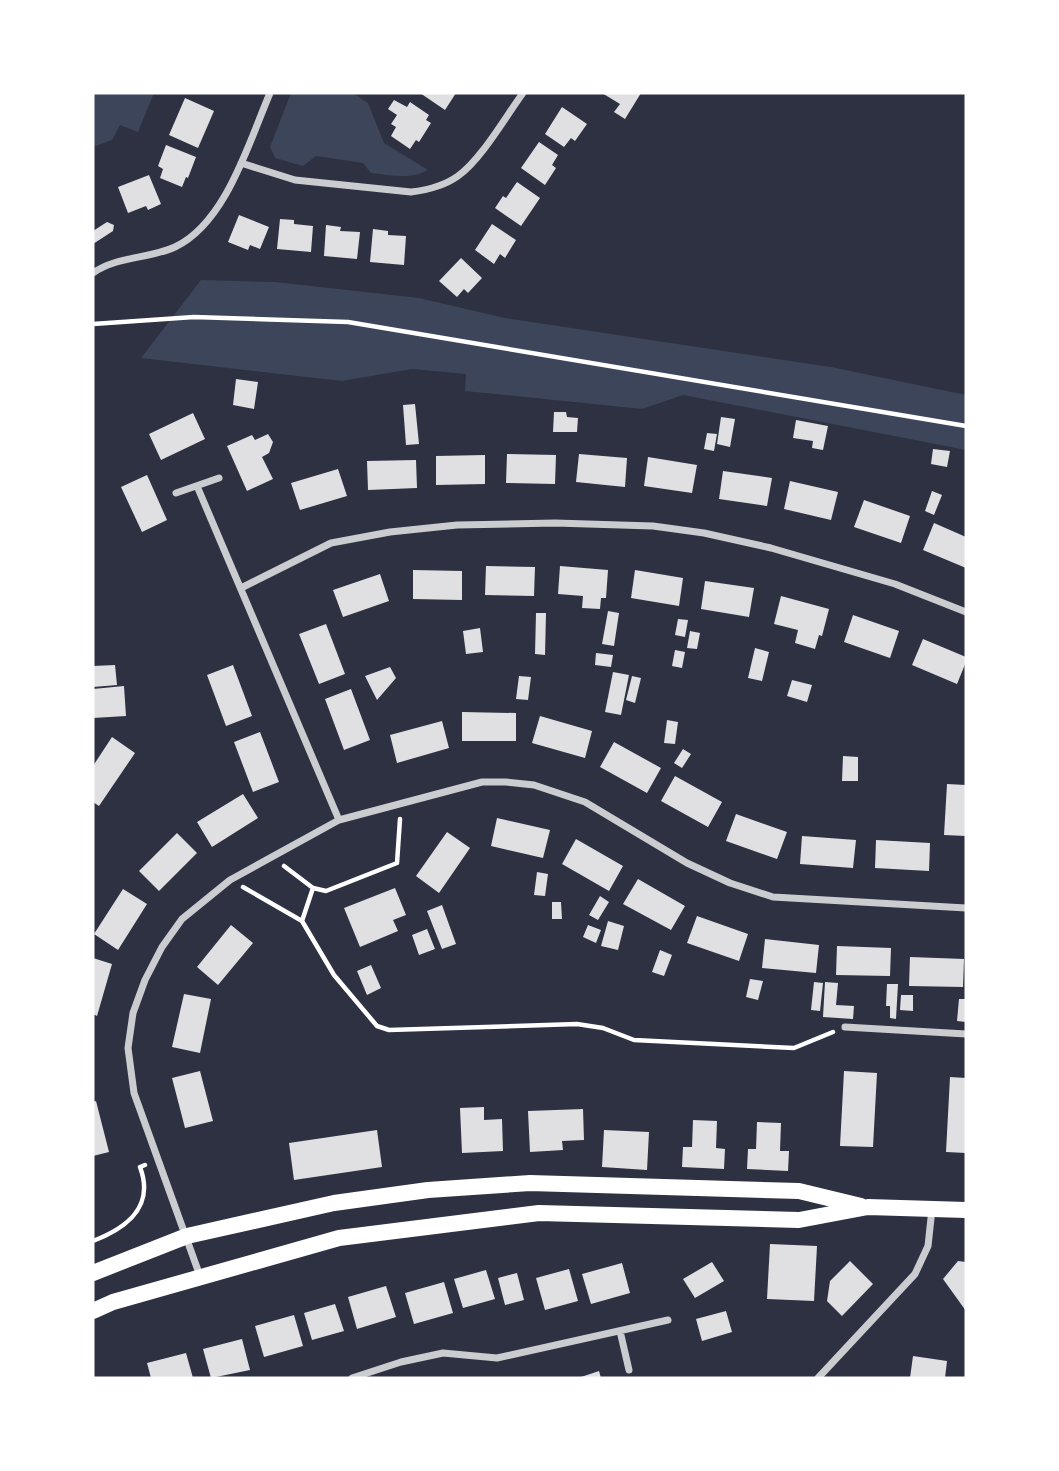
<svg xmlns="http://www.w3.org/2000/svg" width="1059" height="1471" font-family="'Asap Condensed',sans-serif">
<rect width="100%" height="100%" fill="#2d3142"/>
<path fill="#3c4559" d="M93,93H154L138,132L120,125L112,140L93,147Z
M291,93H353L368,103L384,143L428,170C411,180 390,175 371,173L363,163L316,156L303,166L275,158L270,147Z
M201,280L275,282L419,298L505,318L831,367L966,395V450L683,395L642,409L465,391L466,374L412,369L342,381L141,358Z"/>
<path fill="#e0e0e3" d="M420,93H456L445,110Z
M602,93H641L625,119L614,112L620,104Z
M185,98L214,111L198,148L169,135Z
M394,100L407,107L410,102L429,115L426,120L431,123L419,142L416,140L410,149L391,136L396,127L391,124L397,115L388,109Z
M562,107L587,124L575,141L571,138L564,147L545,134Z
M539,142L558,155L552,165L556,168L545,185L521,168Z
M166,145L196,157L188,178L186,177L182,187L160,178L163,169L158,166Z
M149,175L161,204L148,210L146,206L128,213L118,187Z
M517,182L540,198L521,226L495,208L503,196L506,198Z
M239,215L269,227L260,249L250,245L248,250L228,242Z
M280,219L294,220V224L313,226L311,252L277,249Z
M107,222L114,225L113,231L93,244V231Z
M492,224L516,240L505,258L500,254L494,264L475,250Z
M326,225L341,227L340,231L360,232L357,259L324,256Z
M373,229L388,231V235L406,236L404,265L370,262Z
M461,258L482,278L468,293L464,289L457,297L439,281Z
M236,379L258,382L254,409L233,405Z
M415,404L419,444L406,445L403,405Z
M554,412H566L567,417L578,418L577,432H553Z
M193,413L205,439L161,460L149,434Z
M721,417L735,419L730,447L717,444Z
M796,420L828,426L823,450L812,448L813,441L793,438Z
M707,433L717,434L714,451L704,449Z
M268,434L273,442L269,453L262,457L273,479L247,491L227,446L252,435L255,440Z
M933,449L950,451L947,467L931,464Z
M507,454L556,455L555,484L506,483Z
M579,454L627,458L625,487L576,482Z
M485,455V484L436,485V456Z
M648,457L697,465L692,493L644,486Z
M416,460L417,488L368,490L367,461Z
M338,469L347,496L300,510L291,483Z
M723,471L772,478L767,506L719,499Z
M147,475L167,520L142,532L121,487Z
M790,481L838,492L831,520L784,509Z
M932,491L942,495L934,515L925,511Z
M864,500L910,516L901,543L854,527Z
M934,523L966,537V568L923,550Z
M486,566L535,567L534,596L485,595Z
M560,566L608,570L606,598H601L600,609L582,608L583,596L558,594Z
M413,570L462,571V600L413,599Z
M635,570L683,578L679,606L631,598Z
M380,574L389,601L343,617L333,590Z
M705,581L754,588L749,617L701,609Z
M781,596L829,609L822,636L819,635L815,649L795,643L798,630L774,624Z
M608,611L619,613L614,646L602,644Z
M536,613H546L545,655L535,654Z
M853,615L899,631L890,658L844,642Z
M678,619L688,620L685,637L675,635Z
M326,624L345,674L319,684L299,634Z
M480,628L483,652L466,654L463,631Z
M690,631L700,633L697,649L687,648Z
M923,639L966,657V662L957,684L912,665Z
M755,648L769,652L762,681L748,678Z
M675,650L685,652L682,668L672,666Z
M596,653L613,655L611,667L595,665Z
M115,665L117,685L93,687V666Z
M233,665L252,716L226,726L207,675Z
M390,667L396,678L377,700L365,676Z
M613,672L629,675L621,715L605,712Z
M519,676L531,677L528,700L516,699Z
M632,676L641,678L635,703L626,700Z
M792,680L812,685L807,702L787,696Z
M124,686L126,716L93,718V689Z
M351,689L370,740L344,750L325,699Z
M462,712L516,713V741H462Z
M540,716L592,731L585,758L532,743Z
M667,720L678,722L675,744L664,743Z
M442,721L449,748L397,763L390,735Z
M260,732L279,782L253,792L234,742Z
M112,737L135,753L99,806L93,802V766Z
M614,742L661,768L647,793L600,767Z
M683,749L691,754L682,768L674,763Z
M843,756L858,757V781H842Z
M675,776L722,802L708,827L661,801Z
M947,784L966,785V836L944,835Z
M243,794L258,818L212,847L197,822Z
M736,814L787,832L777,859L726,841Z
M497,818L550,830L543,858L491,846Z
M447,832L470,848L439,893L416,876Z
M177,833L197,853L159,891L139,871Z
M802,836L856,840L853,868L800,864Z
M576,839L623,866L609,891L562,864Z
M876,840L930,843L929,871L875,868Z
M537,872L548,874L545,896L534,895Z
M638,879L685,906L671,930L623,904Z
M395,888L406,915L393,920L398,931L360,947L344,908Z
M123,889L147,904L118,950L94,934Z
M600,896L609,902L598,920L589,915Z
M552,902H561L562,919H552Z
M442,905L456,944L442,949L427,911Z
M697,916L748,934L739,961L687,943Z
M608,921L624,926L618,950L601,946Z
M231,925L253,943L218,985L197,967Z
M588,925L601,930L596,943L583,937Z
M427,929L435,949L419,955L412,935Z
M765,939L819,945L816,973L762,968Z
M837,946L891,948L890,976L836,975Z
M660,950L672,955L664,976L652,972Z
M910,957L964,959L963,987L909,986Z
M93,958L112,964L97,1016L93,1014Z
M371,965L381,988L367,995L357,971Z
M750,979L763,981L758,1000L746,997Z
M814,982L823,983L820,1011L811,1010Z
M825,982L838,983L836,1005L854,1006L853,1019L823,1017Z
M887,984H898L896,1019L890,1018V1006H886Z
M184,994L211,999L200,1053L172,1047Z
M901,995H913V1011L900,1010Z
M959,999H966V1022L957,1021Z
M200,1071L213,1121L185,1128L172,1078Z
M844,1071L877,1073L873,1147L840,1146Z
M950,1077L966,1078V1153L946,1152Z
M96,1101L109,1152L93,1156V1102Z
M484,1107V1120L502,1119L503,1151L462,1153L460,1108Z
M583,1109L584,1140L562,1141L563,1150L530,1152L528,1111Z
M693,1120L717,1121L716,1148L725,1149L724,1169L682,1167L683,1147H692Z
M757,1122L781,1123L780,1151H789L788,1171L747,1169L748,1149H756Z
M377,1130L382,1167L294,1180L289,1143Z
M604,1130L649,1132L647,1170L602,1167Z
M770,1244L817,1246L814,1301L767,1299Z
M850,1261L873,1284L842,1316L827,1301L830,1281Z
M958,1261L966,1262V1311L943,1279Z
M712,1262L724,1281L695,1298L683,1279Z
M622,1263L630,1293L591,1304L582,1274Z
M569,1269L578,1301L545,1310L536,1278Z
M486,1270L495,1299L463,1308L454,1279Z
M517,1273L524,1300L505,1305L498,1278Z
M444,1282L453,1313L414,1324L405,1293Z
M386,1286L396,1317L357,1329L348,1297Z
M335,1304L344,1331L312,1340L304,1313Z
M726,1311L732,1332L702,1341L696,1319Z
M294,1315L303,1346L264,1357L255,1326Z
M242,1339L250,1370L211,1378L203,1349Z
M186,1353L193,1378H151L147,1363Z
M913,1356L947,1361L945,1378H910Z
M599,1371L601,1378H578Z"/>
<g fill="none" stroke-linecap="round" stroke-linejoin="round">
<path stroke="#fff" stroke-width="4.5" d="M93,324L194,317L348,322L966,426
M284,866L313,888L326,891L397,863L400,819
M243,887L302,921L334,975L377,1026L389,1030L577,1024L603,1028L634,1040L794,1048L833,1032
M302,921L313,888
M93,1241C127,1228 155,1207 140,1167L145,1165"/>
<path stroke="#caccd0" stroke-width="7" d="M241,163L295,180L411,192C428,190 444,186 458,176C481,160 506,116 523,93
M93,273C117,256 149,259 175,247C226,223 249,142 270,93
M197,486L339,820
M176,493L219,478
M241,588L331,543L390,532L457,525L555,523L653,526L704,533L771,548L895,584L966,612
M845,1027L966,1034
M200,1276L134,1093L128,1048L133,1013L145,980L162,947L182,919L230,880L339,820L482,782H506L534,785L585,802L687,863L730,883L773,897L966,908
M620,1331L629,1370
M352,1378L401,1362L443,1353L497,1358L668,1320
M818,1378L915,1274L928,1246L932,1209"/>
<path stroke="#fff" stroke-width="16" d="M93,1273L187,1236L334,1203L428,1190L530,1183L799,1191L861,1206
M93,1311L113,1302L339,1238L539,1213L799,1220L868,1207L966,1210"/>
</g>
<rect width="1059" height="1471" fill="none" stroke="#ffffff" stroke-width="189"/>
</svg>
